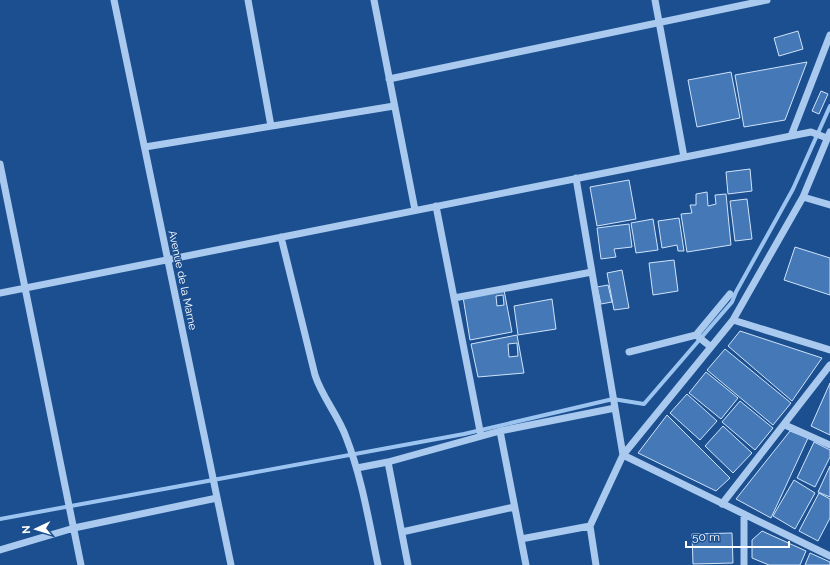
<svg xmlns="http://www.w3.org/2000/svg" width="830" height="565" font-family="Raleway,sans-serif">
<rect width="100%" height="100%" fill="#1b4f8f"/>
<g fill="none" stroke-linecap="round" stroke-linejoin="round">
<path stroke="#9cc4f0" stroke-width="4" d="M0,519L464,434L613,399L644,404L732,302L736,292L793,189L830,106"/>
</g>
<path fill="#4478b7" stroke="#cfe3fa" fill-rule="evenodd" d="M798,31L803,49L779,56L774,38Z
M807,62L785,120L744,127L735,75Z
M731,72L740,118L697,127L688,80Z
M821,91L828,94L819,114L812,111Z
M750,169L752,191L728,194L726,172Z
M629,180L636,219L597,226L590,187Z
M707,192L708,206L716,204L715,195L726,194L731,245L687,252L681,214L692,213L690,205H696V194Z
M747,199L752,239L735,241L730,201Z
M679,218L684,251H678L677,245L662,248L658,221Z
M653,219L658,250L636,253L631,223Z
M629,224L632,247L614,249L616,257L601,259L597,228Z
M795,247L830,258V295L784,280Z
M674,260L678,291L653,295L649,263Z
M622,270L629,308L614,310L607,273Z
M608,285L612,302L601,304L597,287Z
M504,290L512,332L470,340L463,297ZM503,295L504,305L497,306L496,296Z
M552,299L556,329L518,335L514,306Z
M740,331L822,358L792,401L728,346Z
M517,335L524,373L478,377L471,344ZM517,343L518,356L509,357L508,344Z
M725,349L791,403L773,425L707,370Z
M706,372L738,398L721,419L689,393Z
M830,383V435L811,426Z
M687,394L717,421L700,440L670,413Z
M740,401L773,428L755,450L722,422Z
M667,415L730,478L716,491L638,453Z
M723,426L752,453L733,473L705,446Z
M790,431L808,438L771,518L736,499Z
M814,442L830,450V457L815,487L797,478Z
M830,466V497L818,492Z
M794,480L815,493L795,529L773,516Z
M819,493L830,499V518L818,541L799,531Z
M762,531L806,551L800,565H769L752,558V540Z
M732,533L733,563L693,564L692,534Z
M810,553L830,562V565H805Z"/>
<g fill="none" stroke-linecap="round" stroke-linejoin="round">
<path stroke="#a9c9ee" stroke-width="7" d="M114,0L231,565
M248,0L271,126
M374,0L415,210
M655,0L684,157
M389,79L767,0
M830,132L803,197L830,205
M791,136L830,35
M145,147L394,106
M0,164L81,565
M576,178L623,455L830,556
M436,206L481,436
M281,237L315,375C322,397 338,415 346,437C362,478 369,522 378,565
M0,293L811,132L827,138
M454,298L592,272
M733,320L830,350
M696,335L711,347
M629,352L696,335L730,294
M785,425L830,445
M500,431L526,565
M388,462L408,565
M357,468L388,462L500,431L615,408
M722,504L830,365
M744,514V565
M402,532L514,507
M521,539L590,526
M0,550L74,528L217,498
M596,565L590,526L623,455L733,320L803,197"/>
</g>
<g text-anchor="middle" stroke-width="3" stroke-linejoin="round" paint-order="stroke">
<g font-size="11" fill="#fff" stroke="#1b4f8f">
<text transform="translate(183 280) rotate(78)" y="4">Avenue de la Marne</text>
</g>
</g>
<g transform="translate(36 529) rotate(266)" stroke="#1b4f8f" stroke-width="3" paint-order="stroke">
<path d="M0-3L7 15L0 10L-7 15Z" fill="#ffffff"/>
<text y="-6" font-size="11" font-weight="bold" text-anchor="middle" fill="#ffffff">N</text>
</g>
<path d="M686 541v6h103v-6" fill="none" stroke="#ffffff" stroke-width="2"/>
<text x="692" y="541" font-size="12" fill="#ffffff" stroke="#1b4f8f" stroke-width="3" paint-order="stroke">50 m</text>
</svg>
